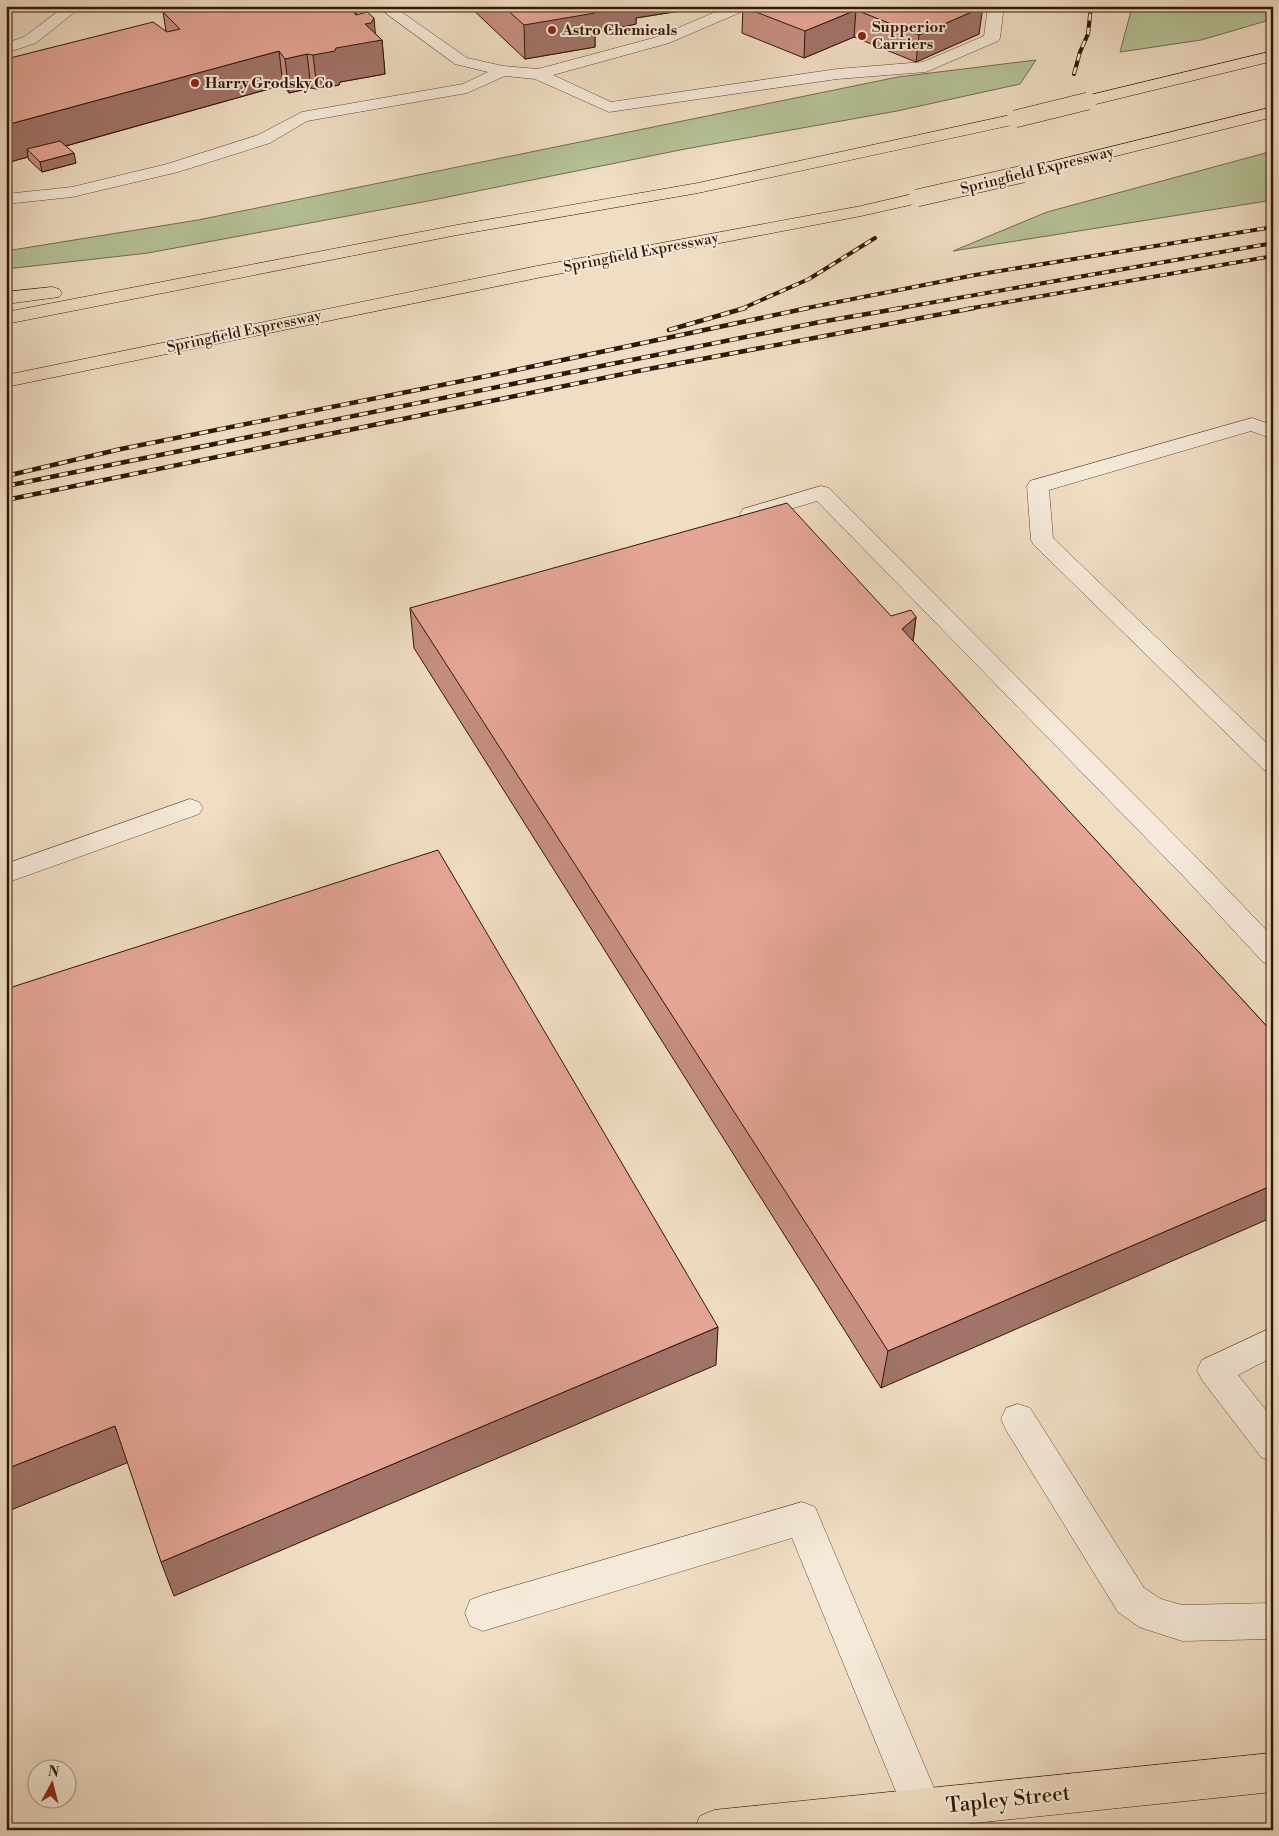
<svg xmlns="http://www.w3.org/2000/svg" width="1279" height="1836" font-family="'Libre Bodoni',serif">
<rect width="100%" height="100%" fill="#f0dec4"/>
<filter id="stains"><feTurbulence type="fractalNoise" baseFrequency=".004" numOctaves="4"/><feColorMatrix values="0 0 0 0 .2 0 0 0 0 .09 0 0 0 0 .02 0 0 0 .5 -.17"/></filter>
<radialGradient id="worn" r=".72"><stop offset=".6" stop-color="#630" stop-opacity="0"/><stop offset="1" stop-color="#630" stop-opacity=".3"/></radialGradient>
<path fill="#b5c297" stroke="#746c4e" d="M1135,6H1273V19L1201,40L1120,52L1132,7Z
M1036,60L1020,84L897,111L685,149L423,202L148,253L6,269V251L198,220L898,77Z
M1273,151V200L953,251L1047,212Z"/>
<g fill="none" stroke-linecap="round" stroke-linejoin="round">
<defs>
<path id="minor" d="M65,6H82L36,43L6,53V43L24,37Z
M376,6H393L467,58L503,66L538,69L657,37L729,6H750L748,9L669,43L553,75L611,102L837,69L923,62L984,36L988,6H1004L1000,38L998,41L926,72L837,79L609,112L535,79L505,76L467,93L307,121L270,143L178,172L72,197L6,204V194L72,187L167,164L258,135L302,112L463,84L488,72L455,64Z
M1252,418L1273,425V439L1251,431L1049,490L1053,538L1273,749V772L1264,770L1034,545L1031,540L1027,486L1030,481Z
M821,486L829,488L1202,863L1273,937V965L1263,962L1184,877L817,501L751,521L743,519L740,514L743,509Z
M190,799L199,802L203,808L199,814L6,883V864Z
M1273,1327V1357L1238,1375L1273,1419V1462L1261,1457L1202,1380L1197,1370L1202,1360Z
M1018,1404L1030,1408L1144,1588L1161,1599L1182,1605L1273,1603V1639L1182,1641L1139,1627L1118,1612L1006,1430L1001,1419L1006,1408Z
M802,1502L815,1507L942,1807L936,1821L922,1827L908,1821L792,1538L483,1631L470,1626L465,1613L470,1600L483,1595Z"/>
<path id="major" d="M1273,1753V1792L907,1830H694L700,1816L714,1810Z"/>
<path id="highway" d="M1273,51V61L1088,106L1082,105L1080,101L1082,97Z
M1273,107V117L1023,179L1017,178L1014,174L1017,170Z
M1015,114L1021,115L1023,119L1021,123L698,193L457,235L6,324V312L457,225L698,183Z
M917,193L923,194L926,198L923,202L861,216L537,278L6,387V375L537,266L861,206Z
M52,287L59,289L62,293L59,297L6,304V292Z"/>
</defs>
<use href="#minor" stroke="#624735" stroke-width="1"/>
<use href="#major" stroke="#331505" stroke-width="1"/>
<use href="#highway" stroke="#331505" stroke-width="1"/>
<use href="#minor" fill="#f5ead9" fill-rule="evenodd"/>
<use href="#major" fill="#f0dec4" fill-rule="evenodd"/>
<use href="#highway" fill="#f0dec4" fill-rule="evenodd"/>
<defs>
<path id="rail-far1" d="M1074,74L1080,52L1088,34L1091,6
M741,309L809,279L875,238
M802,309L975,275L1273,227
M895,309L1273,243
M967,309L1273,256"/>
<path id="rail" d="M669,330L745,308
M6,476L121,449L492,375L808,308
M6,486L820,322L902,308
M6,500L638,371L974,308"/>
</defs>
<use href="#rail-far1" stroke="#331505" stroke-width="4"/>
<use href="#rail" stroke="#331505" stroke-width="4.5"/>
<use href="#rail-far1" stroke="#f5ead9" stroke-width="2.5" stroke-dasharray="7" stroke-linecap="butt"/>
<use href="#rail" stroke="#f5ead9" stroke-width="3" stroke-dasharray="9" stroke-linecap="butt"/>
<defs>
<path id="highway-bridge" d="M1015,119L1088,101
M917,198L1023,174"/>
</defs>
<use href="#highway-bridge" stroke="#331505" stroke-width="18" stroke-linecap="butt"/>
<use href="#highway-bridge" stroke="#f0dec4" stroke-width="17"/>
</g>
<path fill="#c68f82" stroke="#331505" d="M469,6H686V10L636,18V24L595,33V47L525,59Z
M980,6L979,34L916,62L854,37L804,58L742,33L743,7Z
M163,12L357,15L382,40L385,74L340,82L339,85L317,89L311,88L289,93L283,85L66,146L76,163L42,172L29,160L28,157L6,163V59L166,31Z
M410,608L916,617L913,642L1273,1033L881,1388L414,648Z"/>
<path fill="#a1746a" stroke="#331505" d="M336,6H356L358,24Z
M583,6H686V10L636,18V24L595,33V47L525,59L524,25Z
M983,7L979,34L916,62L919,35Z
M856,10L854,37L804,58L805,31Z
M374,18L376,41L382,40L385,74L340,82L339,85L317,89L313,55L336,48L365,24Z
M279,51L283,85L33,155L27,149L28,157L6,163V125Z
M307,54L311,88L289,93L285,59Z
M74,153L76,163L42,172L40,162Z
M916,617L911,657L902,629Z
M1273,1185V1217L881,1388L888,1351Z
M718,1327L716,1365L174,1596L161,1562Z
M115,1426L129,1462L6,1512V1469Z"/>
<path fill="#e6a697" stroke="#331505" d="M196,6H348L356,15L367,12L374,18L371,23L365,24L382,40L336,48L335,51L313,55L307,54L285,59L279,51L6,125V59L153,22L167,32L180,29L163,12Z
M503,6H587L595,13L524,25Z
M980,6L983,7L919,35L856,10L805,31L743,7Z
M60,141L74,153L40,162L27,149Z
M787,503L891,616L911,610L916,617L902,629L1273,1033V1185L888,1351L410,608Z
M438,850L718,1327L161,1562L115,1426L6,1469V989Z"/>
<g fill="#8f2418" stroke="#f5ead9" stroke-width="2">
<circle cx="552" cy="30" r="5"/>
<circle cx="862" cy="36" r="5"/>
<circle cx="195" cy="83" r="5"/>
</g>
<g text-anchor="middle" stroke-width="4" stroke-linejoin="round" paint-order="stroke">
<g font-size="15" font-weight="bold" fill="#331505" stroke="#f5ead9" text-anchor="start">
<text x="872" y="32">Supperior<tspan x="872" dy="17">Carriers</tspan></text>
<text x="562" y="35">Astro Chemicals</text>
<text x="205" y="88">Harry Grodsky Co</text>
</g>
<g font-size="15" fill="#331505" stroke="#f5ead9">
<text transform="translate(1037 170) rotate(-14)" y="5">Springfield Expressway</text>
<text transform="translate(641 252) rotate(-11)" y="5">Springfield Expressway</text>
<text transform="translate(244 331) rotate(-12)" y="5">Springfield Expressway</text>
</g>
<g font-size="21" fill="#331505" stroke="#f5ead9">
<text transform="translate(1008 1799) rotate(-6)" y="7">Tapley Street</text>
</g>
</g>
<rect width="1279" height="1836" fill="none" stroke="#f0dec4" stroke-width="25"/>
<rect x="8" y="8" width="1264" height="1821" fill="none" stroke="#331505" stroke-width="2.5"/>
<rect x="12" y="12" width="1254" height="1811" fill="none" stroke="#331505"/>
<g transform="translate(52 1784) rotate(7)"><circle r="24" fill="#f5ead9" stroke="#a79584"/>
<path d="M0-4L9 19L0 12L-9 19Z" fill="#8f2418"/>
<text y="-8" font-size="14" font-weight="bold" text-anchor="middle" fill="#331505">N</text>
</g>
<rect width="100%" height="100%" filter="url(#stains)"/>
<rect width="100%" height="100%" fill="url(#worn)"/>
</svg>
